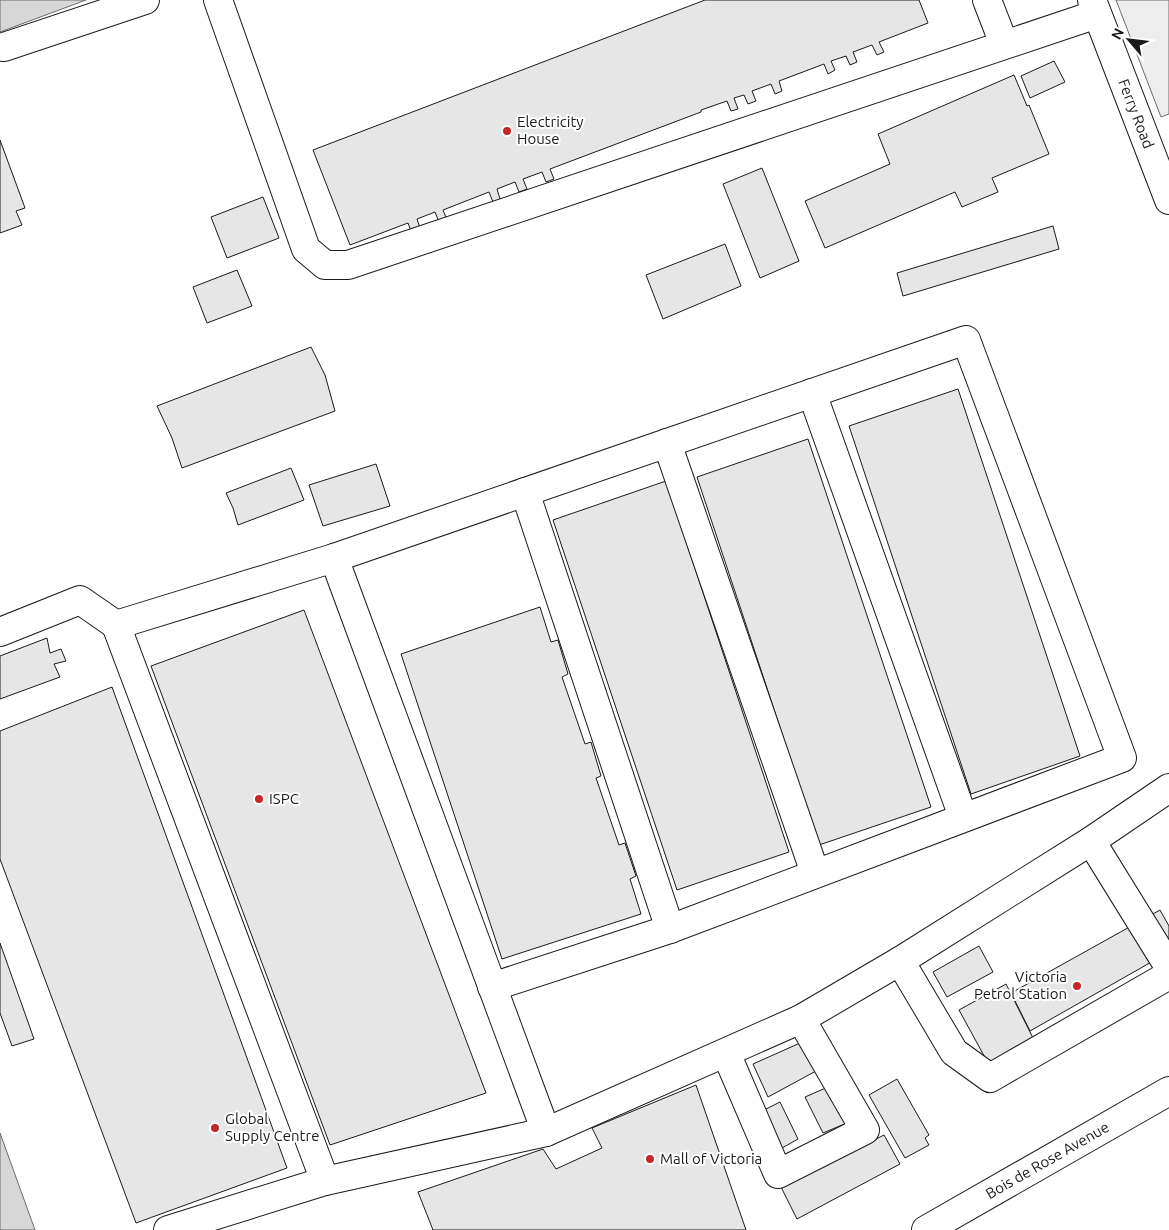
<svg xmlns="http://www.w3.org/2000/svg" width="1169" height="1230" font-family="Ubuntu,sans-serif">
<rect width="100%" height="100%" fill="#fff"/>
<path fill="#ededed" stroke="#6a6a6a" d="M1116,0H1169V114L1161,117Z"/>
<path fill="#d7d7d7" stroke="#6a6a6a" d="M0,0H86L0,32Z
M0,1133L35,1230H0Z"/>
<path fill="#e6e6e6" stroke="#1a1a1a" d="M705,0H919L928,23L879,42L884,52L877,55L872,45L853,52L857,62L850,65L846,56L831,61L835,70L828,74L824,64L779,81L782,91L775,94L771,84L752,91L756,101L748,104L744,95L734,98L738,109L731,111L727,101L701,110V112L550,169L554,179L546,182L542,172L523,179L527,189L519,192L515,182L497,189L500,199L493,202L489,192L443,210L447,220L439,222L435,212L417,219L421,231L412,234L408,223L350,245L313,150Z
M1054,61L1065,82L1030,98L1021,76Z
M1014,75L1027,106L1029,105L1049,154L992,178L998,192L962,207L955,192L825,248L805,201L890,164L878,134Z
M0,140L25,208L16,211L22,225L0,233Z
M762,168L799,261L760,278L723,184Z
M263,197L279,238L227,258L211,217Z
M1053,226L1059,249L903,296L897,273Z
M725,244L741,286L663,319L646,275Z
M237,270L252,306L207,323L193,287Z
M311,347L325,375L335,411L182,468L172,438L157,406Z
M958,389L1080,756L971,794L849,426Z
M808,439L931,807L819,845L697,477Z
M376,464L390,506L323,526L309,485Z
M291,468L304,500L238,525L233,508L226,493Z
M666,481L789,852L677,890L553,520Z
M540,607L551,642L558,640L568,674L562,677L585,744L591,742L601,776L596,778L619,845L625,843L636,876L630,879L641,914L502,959L401,654Z
M304,610L486,1093L330,1145L151,666Z
M47,638L50,653L61,649L66,661L54,664L60,677L0,699V656Z
M112,687L287,1168L136,1223L0,859V731Z
M1160,910L1169,926V952L1030,1031L1011,993Z
M0,943L34,1039L12,1046L0,1013Z
M979,946L993,972L947,997L933,972Z
M1006,984L1033,1038L988,1063L959,1010Z
M800,1043L816,1071L768,1097L753,1064Z
M897,1079L929,1135L925,1138L929,1145L905,1158L869,1095Z
M696,1085L746,1230H433L418,1192L543,1149L556,1169L602,1148L592,1128Z
M828,1087L847,1123L823,1133L805,1097Z
M780,1102L798,1139L775,1152L756,1114Z
M884,1135L900,1164L797,1219L781,1187Z"/>
<g fill="none" stroke-linecap="round" stroke-linejoin="round">
<defs>
<g id="minor">
<path d="M218,0L306,249L325,265H348L1097,14"/>
<path d="M987,0L1004,44"/>
<path id="s1" d="M1092,0L1169,200"/>
<path d="M4,47L145,0"/>
<path d="M812,393L963,817"/>
<path d="M667,443L815,873"/>
<path d="M525,492L670,929"/>
<path d="M334,558L966,340L1122,758L670,929L492,987"/>
<path d="M116,625L325,1181"/>
<path d="M0,632L80,600L116,625L334,558L546,1132L325,1181L168,1230"/>
<path d="M1091,841L1169,967"/>
<path d="M900,961L954,1052L990,1078L1169,975"/>
<path d="M726,1053L778,1174L865,1130L801,1019"/>
<path d="M546,1132L801,1019L900,961L1091,841L1169,788"/>
</g>
<g id="major">
<path id="s2" d="M926,1230L1169,1091"/>
</g>
</defs>
<use href="#minor" stroke="#1a1a1a" stroke-width="30"/>
<use href="#major" stroke="#1a1a1a" stroke-width="30"/>
<use href="#minor" stroke="#fff" stroke-width="28"/>
<use href="#major" stroke="#fff" stroke-width="28"/>
</g>
<g fill="#c62828" stroke="#fff" stroke-width="2">
<circle cx="507" cy="131" r="5"/>
<circle cx="259" cy="799" r="5"/>
<circle cx="1077" cy="986" r="5"/>
<circle cx="215" cy="1128" r="5"/>
<circle cx="650" cy="1159" r="5"/>
</g>
<g text-anchor="middle" stroke-width="4" stroke-linejoin="round" paint-order="stroke">
<g font-size="15" fill="#1a1a1a" stroke="#fff">
<text dy="5" stroke="none"><textPath href="#s1" startOffset="122">Ferry Road</textPath></text>
<text dy="5" stroke="none"><textPath href="#s2" startOffset="140">Bois de Rose Avenue</textPath></text>
</g>
<g font-size="15" fill="#1a1a1a" stroke="#fff" text-anchor="start">
<text x="517" y="127">Electricity<tspan x="517" dy="17">House</tspan></text>
<text x="269" y="804">ISPC</text>
<text x="1067" y="982" text-anchor="end">Victoria<tspan x="1067" dy="17">Petrol Station</tspan></text>
<text x="225" y="1124">Global<tspan x="225" dy="17">Supply Centre</tspan></text>
<text x="660" y="1164">Mall of Victoria</text>
</g>
</g>
<g transform="translate(1129 40) rotate(298)" stroke="#ffffff" stroke-width="4" paint-order="stroke">
<path d="M0-4L9 19L0 12L-9 19Z" fill="#1a1a1a"/>
<text y="-8" font-size="14" font-weight="bold" text-anchor="middle" fill="#1a1a1a">N</text>
</g>
</svg>
